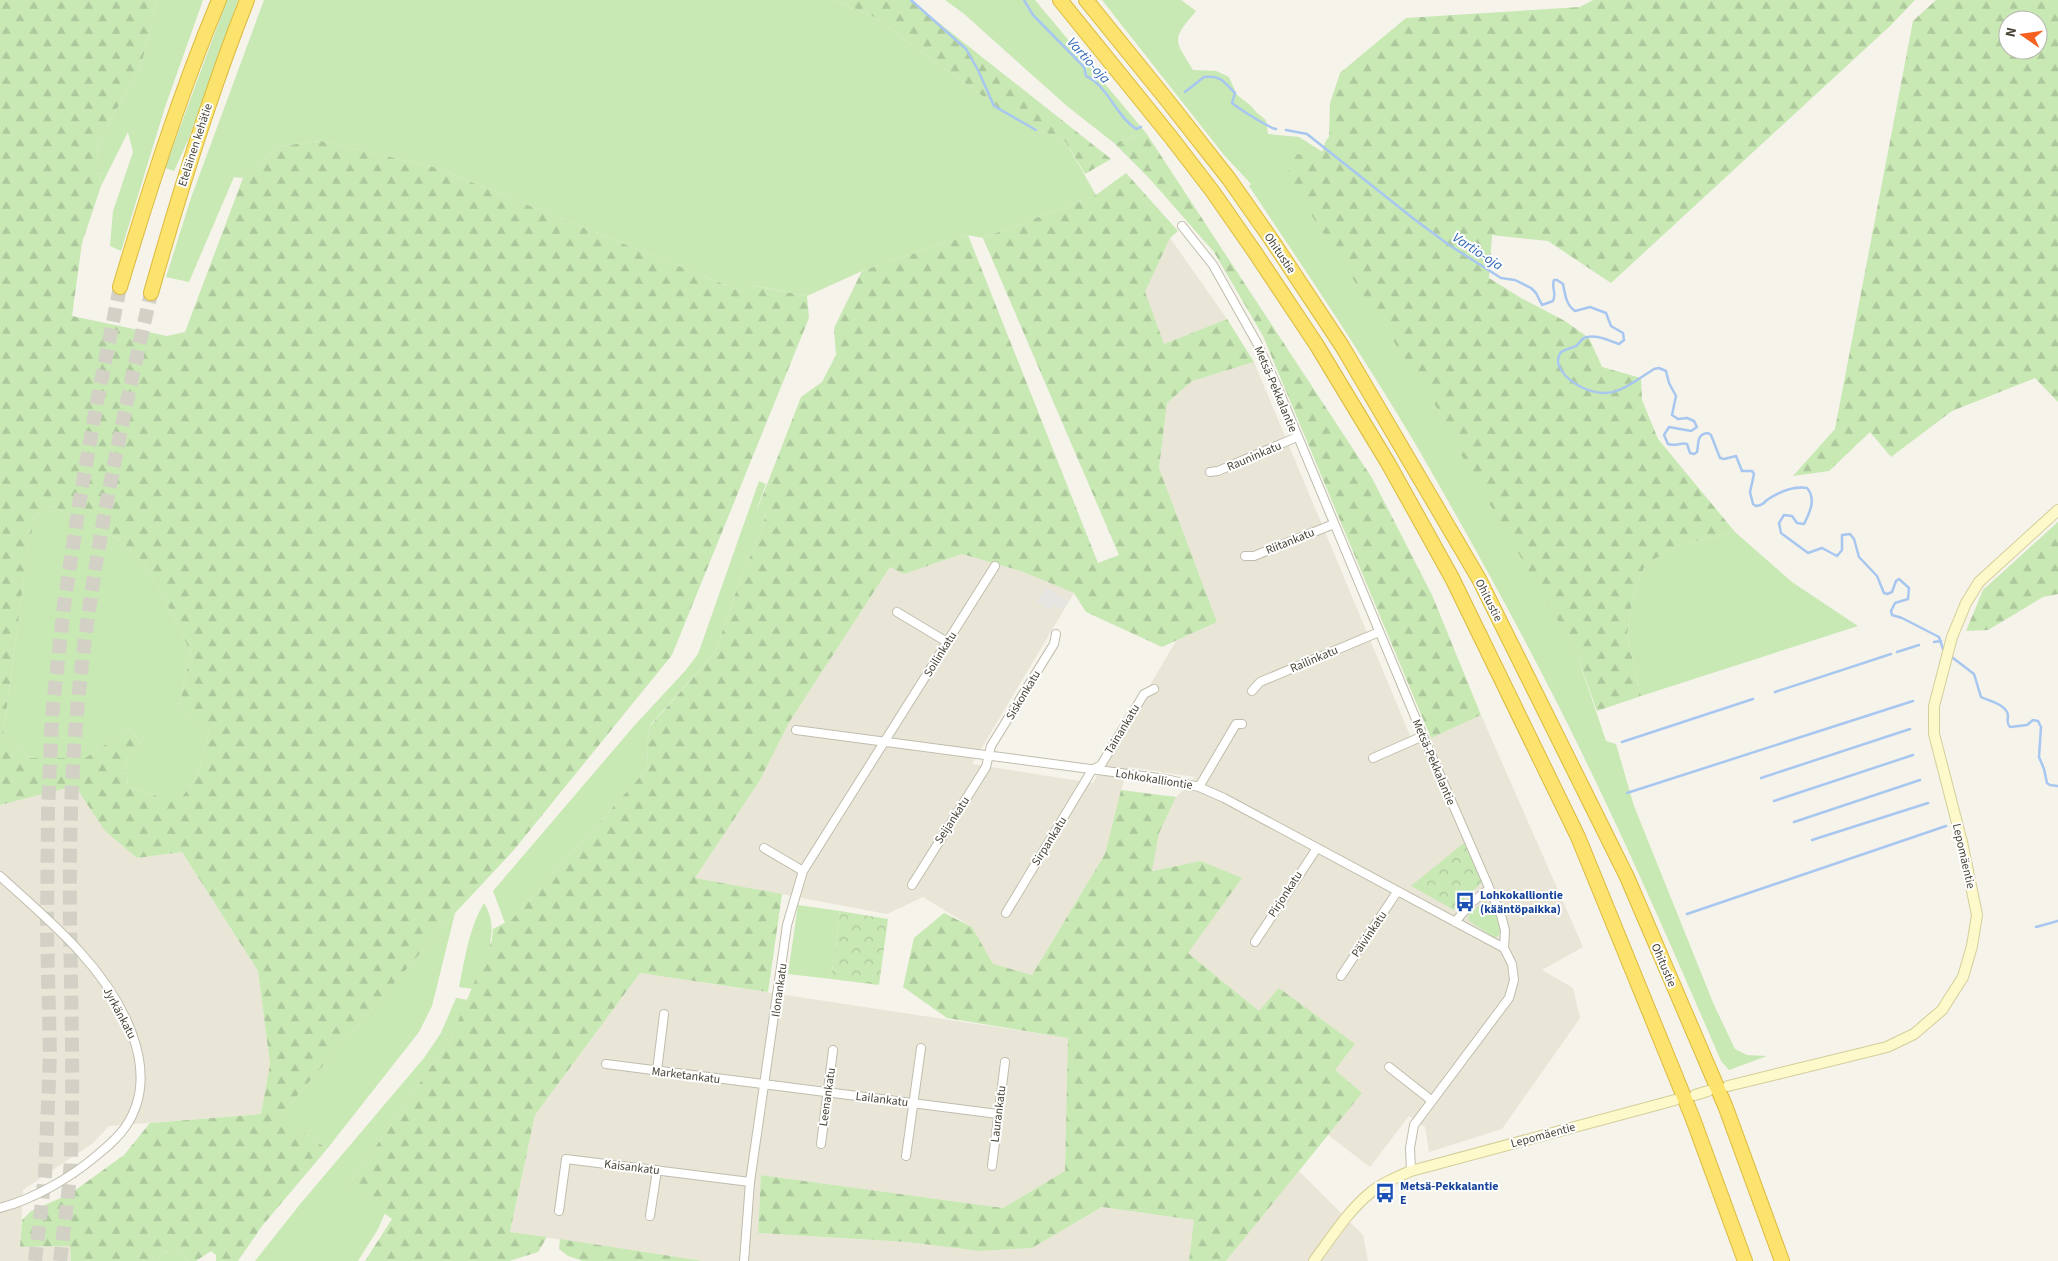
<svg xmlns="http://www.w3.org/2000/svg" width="2058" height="1261" font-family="'Source Sans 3',sans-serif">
<defs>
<pattern id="forest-firs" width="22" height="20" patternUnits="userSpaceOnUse" patternTransform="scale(1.25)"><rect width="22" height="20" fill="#c8e8b4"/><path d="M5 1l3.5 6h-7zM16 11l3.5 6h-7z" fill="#adc89c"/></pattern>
<pattern id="park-crowns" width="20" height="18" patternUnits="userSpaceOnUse" patternTransform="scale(1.25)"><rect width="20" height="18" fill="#c8e8b4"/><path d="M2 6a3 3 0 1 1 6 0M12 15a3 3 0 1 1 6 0" fill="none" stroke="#adc89c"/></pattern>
</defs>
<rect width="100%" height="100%" fill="#f5f3ea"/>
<path fill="#e9e6d8" d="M1170,238L1227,319L1164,344L1144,293Z
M1254,362L1414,745L1481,715L1583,947L1542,970L1573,988L1580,1018L1502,1129L1429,1152L1425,1127L1409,1116L1370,1167L1328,1135L1362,1093L1335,1070L1355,1044L1259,1011L1188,953L1241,878L1201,861L1151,871L1159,833L1176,797L1195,777L1129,767L1121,790L1105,854L1032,975L993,965L972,927L923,897L887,914L695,878L760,780L790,721L890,567L904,574L962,554L1021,571L1074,593L972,764L1093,783L1176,641L1217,622L1159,468L1167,403L1192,381Z
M75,786L105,831L137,858L182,852L258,971L270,1064L261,1114L109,1126L93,1143L23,1190L20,1247L70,1246L71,1261H0V805Z
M640,973L1069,1038L1065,1171L1003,1208L761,1175L758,1233L907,1242L981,1251L1032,1248L1102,1207L1195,1220L1189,1261H703L510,1232L535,1115Z
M1299,1171L1363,1235L1368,1261H1226Z"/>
<path fill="#c8e8b4" d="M157,0H203L165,107L121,251L110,246L113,211L133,152L128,132L101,186L97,145L141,66Z
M227,0H238L189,138L174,171L165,168Z
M264,0H834L874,17L1014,119L1065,141L1096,195L983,238L968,235L862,271L807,296L750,285L738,290L434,167L321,141L280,146L262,160L243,178L234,177L189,282L166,277L191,198Z
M945,0H1035L1146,133L1114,143L1067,106L963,13Z
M1102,0H1181L1196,11C1172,40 1173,38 1193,70L1216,71L1229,77L1237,95L1250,105L1257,113L1266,120L1268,134L1299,137L1323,152L1321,158L1439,411L1576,652L1606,741L1616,744L1634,806L1714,1005L1735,1049L1747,1055L1767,1056L1729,1070L1721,1061C1680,966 1639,871 1594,778C1543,671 1486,567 1427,464C1372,368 1310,278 1249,186L1251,184L1224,155Z
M759,481L766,484L757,509L766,514L761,532L741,577L715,653L650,725L647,744L648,768L512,919L505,923L493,891L634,726L685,671L698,654Z
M52,506L118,539L144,563L163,596L191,653L179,706L209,733L198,775L182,797H162L128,788L126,761L141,742L129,729L85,758H30L3,736L26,561L35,516Z
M1735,532L1792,582L1858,626L1641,696L1627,635L1633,596L1645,565L1678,545Z
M1483,902C1496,901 1503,925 1499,935L1495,938L1469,921L1468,917L1469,914Z
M484,903C502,933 484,959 473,989L459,987C465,958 469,928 484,903Z
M798,905L840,911L831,979L788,974Z
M455,913L432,1006L419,1032L327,1149L297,1127H270Z
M456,998L468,1000L451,1038L348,1186L385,1213L378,1229L358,1261H255L301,1203L424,1058L441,1033Z
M179,1251L188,1261H156L162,1253Z"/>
<path fill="url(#forest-firs)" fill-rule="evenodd" d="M0,0H157L141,66L97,145L101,186L82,243L72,316L167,336L185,332L243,178L262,160L280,146L321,141L434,167L738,290L749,285L807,296L809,318L672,655L513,851L455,913L271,1126L297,1127L327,1149L262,1226L238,1261H216V1255L211,1251L196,1261H188L179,1251L162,1253L156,1261H71L70,1246L20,1247L22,1220L31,1211L70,1194L124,1155L150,1123L261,1114L270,1064L258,971L182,852L137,858L105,831L75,786L0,805ZM52,506L118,539L144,563L163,596L191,653L179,706L209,733L198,775L182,797H162L128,788L126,761L141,742L129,729L85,758H30L3,736L26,562L35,516Z
M834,0H910L1111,159L1085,174L1065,141L1014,119L874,17Z
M1593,0H1915L1890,26L1611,283L1548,241L1492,235L1489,278L1521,298L1565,321L1589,338L1602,367L1641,378L1642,400L1658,439L1735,532L1678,545L1645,565L1633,596L1627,635L1641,696L1597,711L1576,652L1463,458L1439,411L1286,176L1296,154L1321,157L1325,142L1329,137L1330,103L1340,73L1406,18L1580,7Z
M1936,0H2058V402L2035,378L1952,411L1891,457L1870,432L1829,471L1793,476L1835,429L1913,21ZM2008,20H2038V50H2008Z
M1146,133L1372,478L1432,595L1481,715L1431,738L1263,336L1214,252L1149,178L1114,143Z
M1126,173L1178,231L1170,238L1145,292L1164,344L1227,319L1254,362L1192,381L1167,403L1159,468L1217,622L1162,647L1086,612L1074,593L1021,571L962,554L904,574L890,567L790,721L760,780L695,878L782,894L768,992L640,973L535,1115L510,1232L547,1237L538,1252L509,1261H365L392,1219L348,1186L451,1038L492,940L493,929L512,919L648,768L647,744L650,726L715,653L741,577L761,532L766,514L757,510L801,397L822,382L836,355L834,328L862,271L968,235L1098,563L1119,555L983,238L1096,195Z
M2058,522V594L2043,597L1988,630L1966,631L1983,590Z
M1121,790L1176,797L1159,833L1152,871L1201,861L1242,878L1188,953L1259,1011L1279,988L1355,1044L1335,1070L1362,1093L1226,1261H1189L1194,1220L1102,1207L1032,1248L980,1251L907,1242L758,1233L761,1175L1003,1208L1065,1171L1068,1038L947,1018L903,987L914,938L944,913L972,927L993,964L1032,975L1105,854Z
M560,1239L703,1261H583L568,1256L559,1249Z"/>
<path fill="url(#park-crowns)" d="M1464,843L1482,882L1454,910L1411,886Z
M840,911L888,919L879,985L831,979Z"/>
<path fill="#e7e5e1" d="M1046,587L1069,601L1062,610L1053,605L1049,610L1037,602Z"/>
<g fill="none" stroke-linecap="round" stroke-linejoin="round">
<path stroke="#a8c7f0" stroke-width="2.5" d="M911,0L966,49L978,70L994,106L1036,130
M1024,0L1033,15L1084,67L1086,76C1107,85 1117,117 1136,129L1141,127
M1185,92L1204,77C1221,75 1224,82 1235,93L1232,103C1238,108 1269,128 1276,129
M1286,130L1307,134L1414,219L1449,245L1501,278L1515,280L1531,288L1536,293L1542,305L1553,301C1557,293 1551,288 1554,280H1557L1563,284C1565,294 1566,305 1575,311L1590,307L1606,313L1611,326L1623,333L1624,340L1619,344C1609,341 1595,333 1584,338C1581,339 1579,344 1576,346C1566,351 1558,348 1558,363C1561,373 1570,381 1579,386C1612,403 1627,386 1654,369L1659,368L1666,371L1669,383L1676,396L1672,415L1678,419L1687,418L1694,421L1697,427L1691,431L1669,427L1664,435L1668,444C1675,447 1681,442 1687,444L1690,453L1694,454L1697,452C1699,444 1696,434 1708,433L1711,435L1720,458L1724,459L1736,456L1742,471H1752L1754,474L1750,492L1753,504L1756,506C1762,505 1763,504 1767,500C1779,492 1793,486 1807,488C1817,499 1809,514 1804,524L1797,523L1792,516L1784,515L1779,523L1781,533L1808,553L1822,548L1837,556L1842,550V535L1850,534L1854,539L1859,557L1877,576L1884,593L1887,594L1892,592L1896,581L1899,579L1909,588L1908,599L1895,603L1891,611L1892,615L1902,618L1939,637L1943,649
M1934,642L1941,641
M1897,652L1919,645
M1953,658L1974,674L1981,697C1989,701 2006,704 2008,715C2008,721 2006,722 2010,727L2027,725L2033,720L2038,721L2041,727L2039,757L2044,769L2047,783L2050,785L2058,786
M1775,692L1891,654
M1622,742L1753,699
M1761,778L1910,729
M1627,793L1913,701
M1774,801L1913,755
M1794,822L1920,780
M1812,840L1928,803
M1687,914L1946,826
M2036,927L2058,921"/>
<path stroke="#d3d0c6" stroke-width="14" stroke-dasharray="14 7" stroke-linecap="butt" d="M35,1261L45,1176L50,1056L47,931L48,811L52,716L64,605L80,499L97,402L120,287
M60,1261C64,1226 70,1189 71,1154C75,1039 67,925 71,811C76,636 112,464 151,293"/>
<defs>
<path id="street" d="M1182,226L1213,265L1257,343L1276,384L1423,736L1501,915L1505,930L1504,948L1512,964L1514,980L1509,998L1414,1125L1410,1148L1411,1171
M1210,472L1218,471L1297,437
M1245,556H1254L1334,524
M897,612L947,642
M1252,691L1260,682L1379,632
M796,730L1166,779L1199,787L1224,798L1504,948
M1373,758L1423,736
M1199,787L1236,724H1242
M764,848L803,871
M0,876C27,901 56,925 80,952C120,996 164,1069 126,1126C118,1138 107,1147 96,1156C70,1178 34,1199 0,1208
M912,885L986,767L991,746L1054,644L1056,634
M1006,913L1092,770L1101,765L1144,694L1154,689
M1455,922L1472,902L1489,889
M1255,942L1317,848
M1341,976L1397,892
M606,1064L998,1114
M1389,1067L1431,1100
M657,1071L664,1014
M821,1144L833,1050
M906,1156L921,1048
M992,1166L1005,1062
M559,1211L566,1159L750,1182
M650,1216L657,1170
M744,1261L750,1182L787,925L803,871L995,566"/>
<path id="secondary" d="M1728,1086L1887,1047L1914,1034L1942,1010L1963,977L1972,946L1977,915L1962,842L1934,734V706L1952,637L1966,603L1979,582L2058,510
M1695,1095L1708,1091
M1314,1261C1331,1238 1348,1211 1370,1193C1382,1183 1397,1177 1411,1171L1675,1100"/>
<path id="highway" d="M1060,0L1170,136L1213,192L1254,251L1316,344L1388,463L1452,578L1578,837L1693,1119L1745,1261
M1086,0L1167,100L1229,179L1271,239L1342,346L1479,579L1627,877L1726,1108L1782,1261
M120,287C149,190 180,93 219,0
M151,293C179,194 209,96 247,0"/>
</defs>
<use href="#street" stroke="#c0bdad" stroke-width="10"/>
<use href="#secondary" stroke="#d4ce9a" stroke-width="12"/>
<use href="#highway" stroke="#dcba3d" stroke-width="16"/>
<use href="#street" stroke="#fff" stroke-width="8"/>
<use href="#secondary" stroke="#fef9cb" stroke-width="10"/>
<use href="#highway" stroke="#fce36e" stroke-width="14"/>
</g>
<defs>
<symbol id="bus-bare" viewBox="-9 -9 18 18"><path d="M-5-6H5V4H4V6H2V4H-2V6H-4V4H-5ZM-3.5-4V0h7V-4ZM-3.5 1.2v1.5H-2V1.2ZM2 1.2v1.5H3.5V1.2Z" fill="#1a4fb4" stroke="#fff" stroke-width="2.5" paint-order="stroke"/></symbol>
</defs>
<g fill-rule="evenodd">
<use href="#bus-bare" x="1451" y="888" width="28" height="28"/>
<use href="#bus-bare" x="1371" y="1179" width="28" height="28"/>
</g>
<g text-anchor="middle" stroke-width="4" stroke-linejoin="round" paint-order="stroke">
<g font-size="12" fill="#494538" stroke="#fff">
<text transform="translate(195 145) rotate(-72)" y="4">Eteläinen kehätie</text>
<text transform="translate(1280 253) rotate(56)" y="4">Ohitustie</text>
<text transform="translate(1276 389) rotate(67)" y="4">Metsä-Pekkalantie</text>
<text transform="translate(1254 456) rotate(-23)" y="4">Rauninkatu</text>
<text transform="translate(1290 541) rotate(-22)" y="4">Riitankatu</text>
<text transform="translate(1489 600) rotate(63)" y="4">Ohitustie</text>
<text transform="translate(940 654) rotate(-58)" y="4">Soilinkatu</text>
<text transform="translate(1314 659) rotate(-23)" y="4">Railinkatu</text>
<text transform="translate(1023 695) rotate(-59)" y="4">Siskonkatu</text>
<text transform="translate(1122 729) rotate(-59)" y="4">Tainankatu</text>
<text transform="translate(1434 762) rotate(67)" y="4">Metsä-Pekkalantie</text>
<text transform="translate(1154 779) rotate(9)" y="4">Lohkokalliontie</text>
<text transform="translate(952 820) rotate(-57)" y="4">Seijankatu</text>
<text transform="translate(1049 841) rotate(-58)" y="4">Sirpankatu</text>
<text transform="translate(1964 856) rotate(77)" y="4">Lepomäentie</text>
<text transform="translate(1285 894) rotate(-57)" y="4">Pirjonkatu</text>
<text transform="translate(1369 934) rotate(-56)" y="4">Päivinkatu</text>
<text transform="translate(1664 965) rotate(67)" y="4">Ohitustie</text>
<text transform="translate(779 990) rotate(-82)" y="4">Ilonankatu</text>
<text transform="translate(120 1013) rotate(62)" y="4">Jyrkänkatu</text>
<text transform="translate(686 1075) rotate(7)" y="4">Marketankatu</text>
<text transform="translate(827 1097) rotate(-82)" y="4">Leenankatu</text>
<text transform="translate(882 1099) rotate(7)" y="4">Lailankatu</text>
<text transform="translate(998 1114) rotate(-83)" y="4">Laurankatu</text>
<text transform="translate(1543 1135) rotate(-15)" y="4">Lepomäentie</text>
<text transform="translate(632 1167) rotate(7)" y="4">Kaisankatu</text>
</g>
<g font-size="12" font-weight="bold" fill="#164399" stroke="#fff" text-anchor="start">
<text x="1480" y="899">Lohkokalliontie<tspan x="1480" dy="14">(kääntöpaikka)</tspan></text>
<text x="1400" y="1190">Metsä-Pekkalantie<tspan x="1400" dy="14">E</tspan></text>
</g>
<g font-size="14" font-style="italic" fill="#3169b5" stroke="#fff">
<text transform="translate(1089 60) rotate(48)" y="5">Vartio-oja</text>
<text transform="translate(1478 251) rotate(33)" y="5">Vartio-oja</text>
</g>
</g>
<g transform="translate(2023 35) rotate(283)"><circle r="24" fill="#ffffff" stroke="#b6b5af"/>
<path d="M0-4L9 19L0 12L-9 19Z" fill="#f7611f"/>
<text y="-8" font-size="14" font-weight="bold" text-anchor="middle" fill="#494538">N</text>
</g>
</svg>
